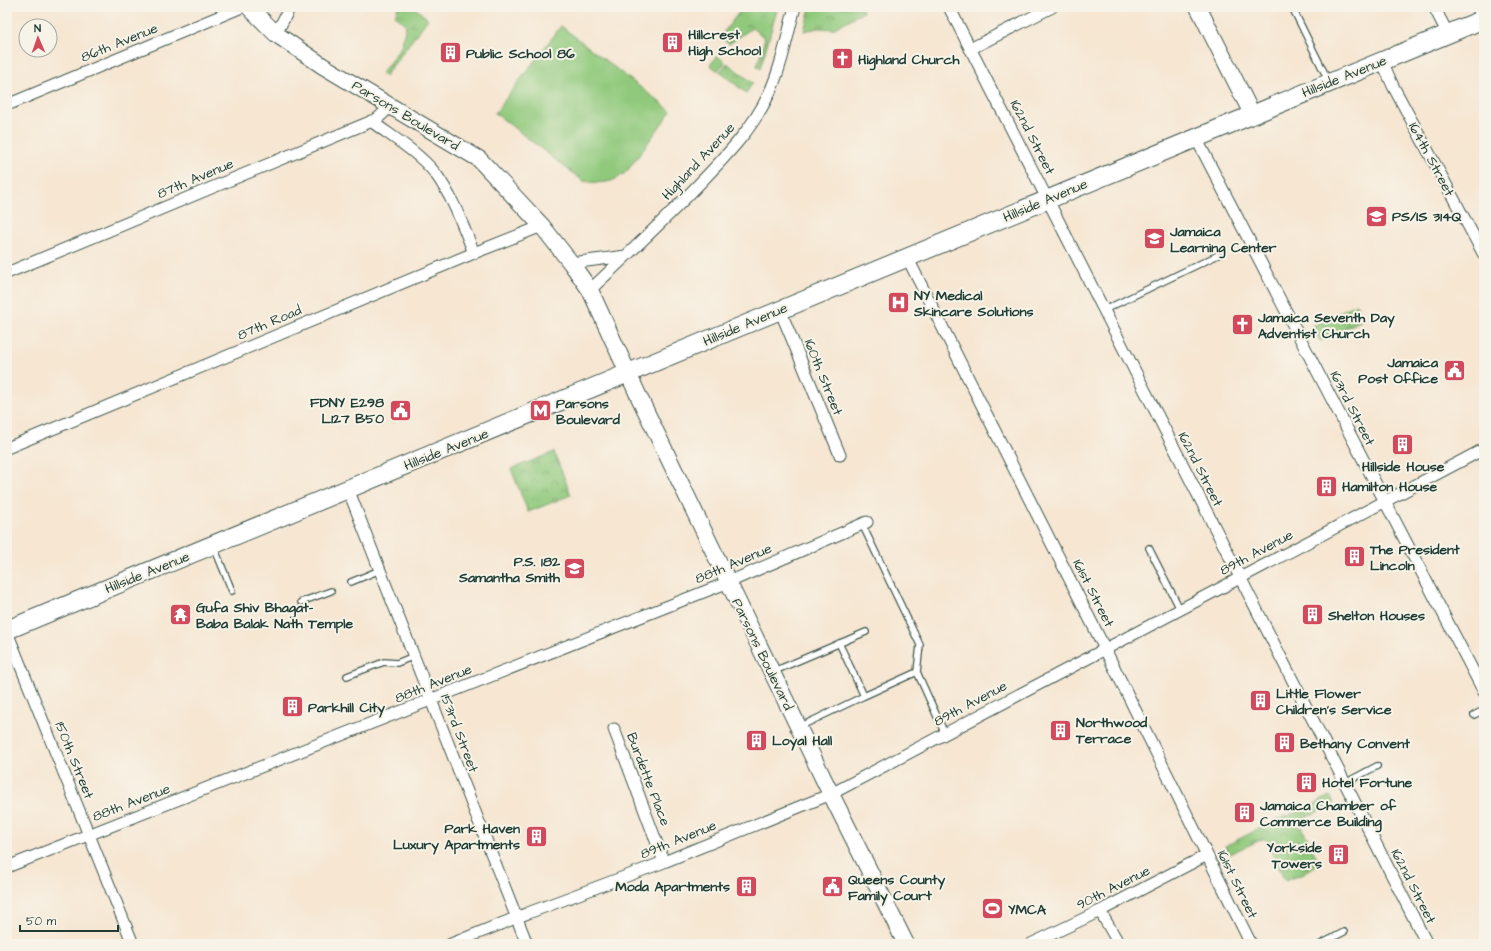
<svg xmlns="http://www.w3.org/2000/svg" width="1491" height="951" font-family="'Architects Daughter',sans-serif">
<defs>
<pattern id="grass-tufts" width="24" height="20" patternUnits="userSpaceOnUse"><rect width="24" height="20" fill="#90c97c"/><path d="M3 7l-1-3M5 7V3M7 7l1-3M15 17l-1-3M17 17v-4M19 17l1-3" fill="none" stroke="#75a466"/></pattern>
<pattern id="park-crowns" width="20" height="18" patternUnits="userSpaceOnUse"><rect width="20" height="18" fill="#90c97c"/><path d="M2 6a3 3 0 1 1 6 0M12 15a3 3 0 1 1 6 0" fill="none" stroke="#75a466"/></pattern>
</defs>
<rect width="100%" height="100%" fill="#f7f3e8"/>
<filter id="ink" filterUnits="userSpaceOnUse"><feTurbulence type="fractalNoise" baseFrequency=".025" numOctaves="2"/><feDisplacementMap in="SourceGraphic" scale="8" xChannelSelector="R" yChannelSelector="G"/><feConvolveMatrix kernelMatrix="1 2 1 2 8 2 1 2 1" color-interpolation-filters="sRGB"/></filter>
<filter id="wash" filterUnits="userSpaceOnUse"><feTurbulence type="fractalNoise" baseFrequency=".012" numOctaves="4" result="noise"/><feDisplacementMap in="SourceGraphic" scale="16" xChannelSelector="R" yChannelSelector="G"/><feGaussianBlur stdDeviation="0.9" result="paint"/><feColorMatrix in="noise" values="0 0 0 0 0 0 0 0 0 0 0 0 0 0 0 0 0 1.4 0 .05"/><feComposite in="paint" operator="in"/></filter>
<g filter="url(#wash)">
<rect width="100%" height="100%" fill="#f6e6d2"/>
<path fill="url(#grass-tufts)" stroke="#588358" d="M398,7H414L428,19L385,76L381,74L401,47L406,25L395,16Z
M743,7H773L777,10L760,69L757,66L765,38L752,28L729,44L720,37Z
M810,7H861L863,12L833,29L818,28L804,31Z
M717,56L725,62L718,71L710,65Z
M727,63L753,83L746,93L720,72Z
M1356,304L1364,319L1320,341L1313,326Z"/>
<path fill="url(#park-crowns)" stroke="#588358" d="M554,452L571,495L528,512L511,469Z
M1330,796L1334,803L1296,823L1299,828L1301,827L1308,839L1305,841L1308,846L1310,845L1320,863L1304,873L1285,881L1265,838L1229,854L1225,846L1283,817L1303,810Z"/>
<path fill="#90c97c" stroke="#588358" d="M561,26L671,111L628,170C614,184 601,184 583,181L495,113Z"/>
</g>
<g filter="url(#ink)">
<g fill="none" stroke-linecap="round" stroke-linejoin="round">
<defs>
<path id="lane" d="M1292,7L1328,80
M1475,7L1479,18
M1104,310L1218,255
M862,524L920,645L917,672L945,734
M214,547L232,591
M1149,548L1180,609
M351,582L380,570
M301,602L331,591
M839,643L864,696L917,672
M772,672L866,632
M347,676L384,662L397,663L414,656
M1474,715L1484,710
M799,727L864,696
M1345,783L1377,766
M1321,944L1344,932"/>
<path id="street" d="M949,7L1059,222L1427,944
M1434,7L1448,34
M276,34L290,7
M970,49L1052,7
M1382,61L1393,86L1484,255
M7,105L242,7
M371,121C392,137 418,152 435,173C453,197 463,226 474,253
M1196,138L1484,692
M907,257L1105,649L1251,944
M571,263L626,256
M7,273L377,119L390,107
M590,290C627,255 665,220 701,182C727,155 753,128 769,94C782,66 787,36 795,7
M780,310L840,455
M7,448L474,253L542,226
M348,489L527,944
M7,632L133,944
M614,729L664,862
M7,867L729,582L867,522
M1100,911L1119,944
M451,944L528,913L664,862L831,794L1484,449
M1031,944L1100,911L1207,855"/>
<path id="secondary" d="M249,7L276,34L323,66L479,159L542,226L571,263L590,290L639,397L824,780L906,944
M1198,7L1252,114"/>
<path id="primary" d="M7,630L1484,19"/>
</defs>
<use href="#lane" stroke="#3f564c" stroke-width="8"/>
<use href="#street" stroke="#3f564c" stroke-width="13"/>
<use href="#secondary" stroke="#3f564c" stroke-width="18"/>
<use href="#primary" stroke="#3f564c" stroke-width="20"/>
<use href="#lane" stroke="#fff" stroke-width="5.5"/>
<use href="#street" stroke="#fff" stroke-width="11"/>
<use href="#secondary" stroke="#fff" stroke-width="16"/>
<use href="#primary" stroke="#fff" stroke-width="18"/>
</g>
</g>
<defs>
<symbol id="building-square" viewBox="-11 -11 22 22"><rect x="-9" y="-9" width="18" height="18" rx="4" fill="#d1495b" stroke="#f7f3e8"/><path d="M-4-6H4V6H1V3H-1V6H-4ZM-2.5-4.3h1.7v1.8h-1.7ZM.8-4.3h1.7v1.8H.8ZM-2.5-1h1.7V.8h-1.7ZM.8-1h1.7V.8H.8Z" fill="#fff"/></symbol>
<symbol id="church-square" viewBox="-11 -11 22 22"><rect x="-9" y="-9" width="18" height="18" rx="4" fill="#d1495b" stroke="#f7f3e8"/><path d="M-1.2-6h2.4v3.5h3.3v2.4h-3.3V6h-2.4V-.1h-3.3v-2.4h3.3Z" fill="#fff"/></symbol>
<symbol id="school-square" viewBox="-11 -11 22 22"><rect x="-9" y="-9" width="18" height="18" rx="4" fill="#d1495b" stroke="#f7f3e8"/><path d="M0-5L7-2L0 1L-7-2ZM-4 1L0 2.5L4 1V4Q0 6-4 4Z" fill="#fff"/></symbol>
<symbol id="hospital-square" viewBox="-11 -11 22 22"><rect x="-9" y="-9" width="18" height="18" rx="4" fill="#d1495b" stroke="#f7f3e8"/><path d="M-5-5h3v3.5h4V-5h3V5h-3V1.5h-4V5h-3Z" fill="#fff"/></symbol>
<symbol id="civic-square" viewBox="-11 -11 22 22"><rect x="-9" y="-9" width="18" height="18" rx="4" fill="#d1495b" stroke="#f7f3e8"/><path d="M-.6-6.5H3V-4.5H.6V-3L4-1V1h2V6H-6V1h2V-1L-.6-3ZM-1.2 2.5V6h2.4V2.5Z" fill="#fff"/></symbol>
<symbol id="metro-square" viewBox="-11 -11 22 22"><rect x="-9" y="-9" width="18" height="18" rx="4" fill="#d1495b" stroke="#f7f3e8"/><path d="M-5.5 5V-5H-3L0 0L3-5H5.5V5H3V-.5L0 4L-3-.5V5Z" fill="#fff"/></symbol>
<symbol id="temple-square" viewBox="-11 -11 22 22"><rect x="-9" y="-9" width="18" height="18" rx="4" fill="#d1495b" stroke="#f7f3e8"/><path d="M0-6L5-2H3V0L6.5 2.5H4V6H1.5V3h-3V6H-4V2.5H-6.5L-3 0V-2H-5Z" fill="#fff"/></symbol>
<symbol id="stadium-square" viewBox="-11 -11 22 22"><rect x="-9" y="-9" width="18" height="18" rx="4" fill="#d1495b" stroke="#f7f3e8"/><path d="M0-5a6.5 5 0 1 0 0 10a6.5 5 0 1 0 0-10ZM-3.5-1.8h7v3.6h-7Z" fill="#fff"/></symbol>
</defs>
<g fill-rule="evenodd">
<use href="#building-square" x="660" y="30" width="25" height="25"/>
<use href="#building-square" x="438" y="40" width="25" height="25"/>
<use href="#church-square" x="830" y="46" width="25" height="25"/>
<use href="#school-square" x="1364" y="204" width="25" height="25"/>
<use href="#school-square" x="1142" y="226" width="25" height="25"/>
<use href="#hospital-square" x="886" y="290" width="25" height="25"/>
<use href="#church-square" x="1230" y="312" width="25" height="25"/>
<use href="#civic-square" x="1442" y="358" width="25" height="25"/>
<use href="#civic-square" x="388" y="398" width="25" height="25"/>
<use href="#metro-square" x="528" y="398" width="25" height="25"/>
<use href="#building-square" x="1390" y="432" width="25" height="25"/>
<use href="#building-square" x="1314" y="474" width="25" height="25"/>
<use href="#building-square" x="1342" y="544" width="25" height="25"/>
<use href="#school-square" x="562" y="556" width="25" height="25"/>
<use href="#temple-square" x="168" y="602" width="25" height="25"/>
<use href="#building-square" x="1300" y="602" width="25" height="25"/>
<use href="#building-square" x="1248" y="688" width="25" height="25"/>
<use href="#building-square" x="280" y="694" width="25" height="25"/>
<use href="#building-square" x="1048" y="718" width="25" height="25"/>
<use href="#building-square" x="744" y="728" width="25" height="25"/>
<use href="#building-square" x="1272" y="730" width="25" height="25"/>
<use href="#building-square" x="1294" y="770" width="25" height="25"/>
<use href="#building-square" x="1232" y="800" width="25" height="25"/>
<use href="#building-square" x="524" y="824" width="25" height="25"/>
<use href="#building-square" x="1326" y="842" width="25" height="25"/>
<use href="#building-square" x="734" y="874" width="25" height="25"/>
<use href="#civic-square" x="820" y="874" width="25" height="25"/>
<use href="#stadium-square" x="980" y="896" width="25" height="25"/>
</g>
<g text-anchor="middle" stroke-width="4" stroke-linejoin="round" paint-order="stroke">
<g font-size="14" font-weight="bold" fill="#1f3d34" stroke="#f7f3e8" text-anchor="start">
<text x="688" y="39">Hillcrest<tspan x="688" dy="16">High School</tspan></text>
<text x="466" y="58">Public School 86</text>
<text x="858" y="64">Highland Church</text>
<text x="1392" y="221">PS/IS 314Q</text>
<text x="1170" y="236">Jamaica<tspan x="1170" dy="16">Learning Center</tspan></text>
<text x="914" y="300">NY Medical<tspan x="914" dy="16">Skincare Solutions</tspan></text>
<text x="1258" y="322">Jamaica Seventh Day<tspan x="1258" dy="16">Adventist Church</tspan></text>
<text x="1438" y="367" text-anchor="end">Jamaica<tspan x="1438" dy="16">Post Office</tspan></text>
<text x="384" y="407" text-anchor="end">FDNY E298<tspan x="384" dy="16">L127 B50</tspan></text>
<text x="556" y="408">Parsons<tspan x="556" dy="16">Boulevard</tspan></text>
<text x="1403" y="471" text-anchor="middle">Hillside House</text>
<text x="1342" y="491">Hamilton House</text>
<text x="1370" y="554">The President<tspan x="1370" dy="16">Lincoln</tspan></text>
<text x="560" y="566" text-anchor="end">P.S. 182<tspan x="560" dy="16">Samantha Smith</tspan></text>
<text x="196" y="612">Gufa Shiv Bhagat-<tspan x="196" dy="16">Baba Balak Nath Temple</tspan></text>
<text x="1328" y="620">Shelton Houses</text>
<text x="1276" y="698">Little Flower<tspan x="1276" dy="16">Children's Service</tspan></text>
<text x="308" y="712">Parkhill City</text>
<text x="1076" y="727">Northwood<tspan x="1076" dy="16">Terrace</tspan></text>
<text x="772" y="745">Loyal Hall</text>
<text x="1300" y="748">Bethany Convent</text>
<text x="1322" y="787">Hotel Fortune</text>
<text x="1260" y="810">Jamaica Chamber of<tspan x="1260" dy="16">Commerce Building</tspan></text>
<text x="520" y="833" text-anchor="end">Park Haven<tspan x="520" dy="16">Luxury Apartments</tspan></text>
<text x="1322" y="852" text-anchor="end">Yorkside<tspan x="1322" dy="16">Towers</tspan></text>
<text x="848" y="884">Queens County<tspan x="848" dy="16">Family Court</tspan></text>
<text x="730" y="891" text-anchor="end">Moda Apartments</text>
<text x="1008" y="914">YMCA</text>
</g>
<g font-size="14" fill="#1f3d34" stroke="#f7f3e8">
<text transform="translate(119 42) rotate(-22)" y="5">86th Avenue</text>
<text transform="translate(1344 76) rotate(-22)" y="5">Hillside Avenue</text>
<text transform="translate(406 115) rotate(31)" y="5">Parsons Boulevard</text>
<text transform="translate(1033 137) rotate(63)" y="5">162nd Street</text>
<text transform="translate(1432 159) rotate(62)" y="5">164th Street</text>
<text transform="translate(698 161) rotate(-47)" y="5">Highland Avenue</text>
<text transform="translate(195 178) rotate(-23)" y="5">87th Avenue</text>
<text transform="translate(1045 200) rotate(-23)" y="5">Hillside Avenue</text>
<text transform="translate(269 322) rotate(-23)" y="5">87th Road</text>
<text transform="translate(745 324) rotate(-23)" y="5">Hillside Avenue</text>
<text transform="translate(824 377) rotate(68)" y="5">160th Street</text>
<text transform="translate(1353 408) rotate(63)" y="5">163rd Street</text>
<text transform="translate(446 449) rotate(-22)" y="5">Hillside Avenue</text>
<text transform="translate(1201 469) rotate(63)" y="5">162nd Street</text>
<text transform="translate(1256 552) rotate(-28)" y="5">89th Avenue</text>
<text transform="translate(733 563) rotate(-23)" y="5">88th Avenue</text>
<text transform="translate(147 572) rotate(-22)" y="5">Hillside Avenue</text>
<text transform="translate(1094 593) rotate(63)" y="5">161st Street</text>
<text transform="translate(763 654) rotate(64)" y="5">Parsons Boulevard</text>
<text transform="translate(433 683) rotate(-22)" y="5">88th Avenue</text>
<text transform="translate(970 703) rotate(-28)" y="5">89th Avenue</text>
<text transform="translate(460 733) rotate(69)" y="5">153rd Street</text>
<text transform="translate(75 760) rotate(68)" y="5">150th Street</text>
<text transform="translate(649 779) rotate(69)" y="5">Burdette Place</text>
<text transform="translate(131 802) rotate(-21)" y="5">88th Avenue</text>
<text transform="translate(678 839) rotate(-22)" y="5">89th Avenue</text>
<text transform="translate(1238 884) rotate(64)" y="5">161st Street</text>
<text transform="translate(1414 886) rotate(63)" y="5">162nd Street</text>
<text transform="translate(1113 887) rotate(-27)" y="5">90th Avenue</text>
</g>
</g>
<rect width="1491" height="951" fill="none" stroke="#f7f3e8" stroke-width="24"/>
<g transform="translate(38 38) rotate(358)"><circle r="19" fill="#f7f3e8" stroke="#a1aaa0"/>
<path d="M0-3L7 15L0 10L-7 15Z" fill="#d1495b"/>
<text y="-6" font-size="11" font-weight="bold" text-anchor="middle" fill="#1f3d34">N</text>
</g>
<path d="M20 925v6h98v-6" fill="none" stroke="#1f3d34" stroke-width="2"/>
<text x="26" y="925" font-size="12" fill="#1f3d34" stroke="#f7f3e8" stroke-width="3" paint-order="stroke">50 m</text>
</svg>
